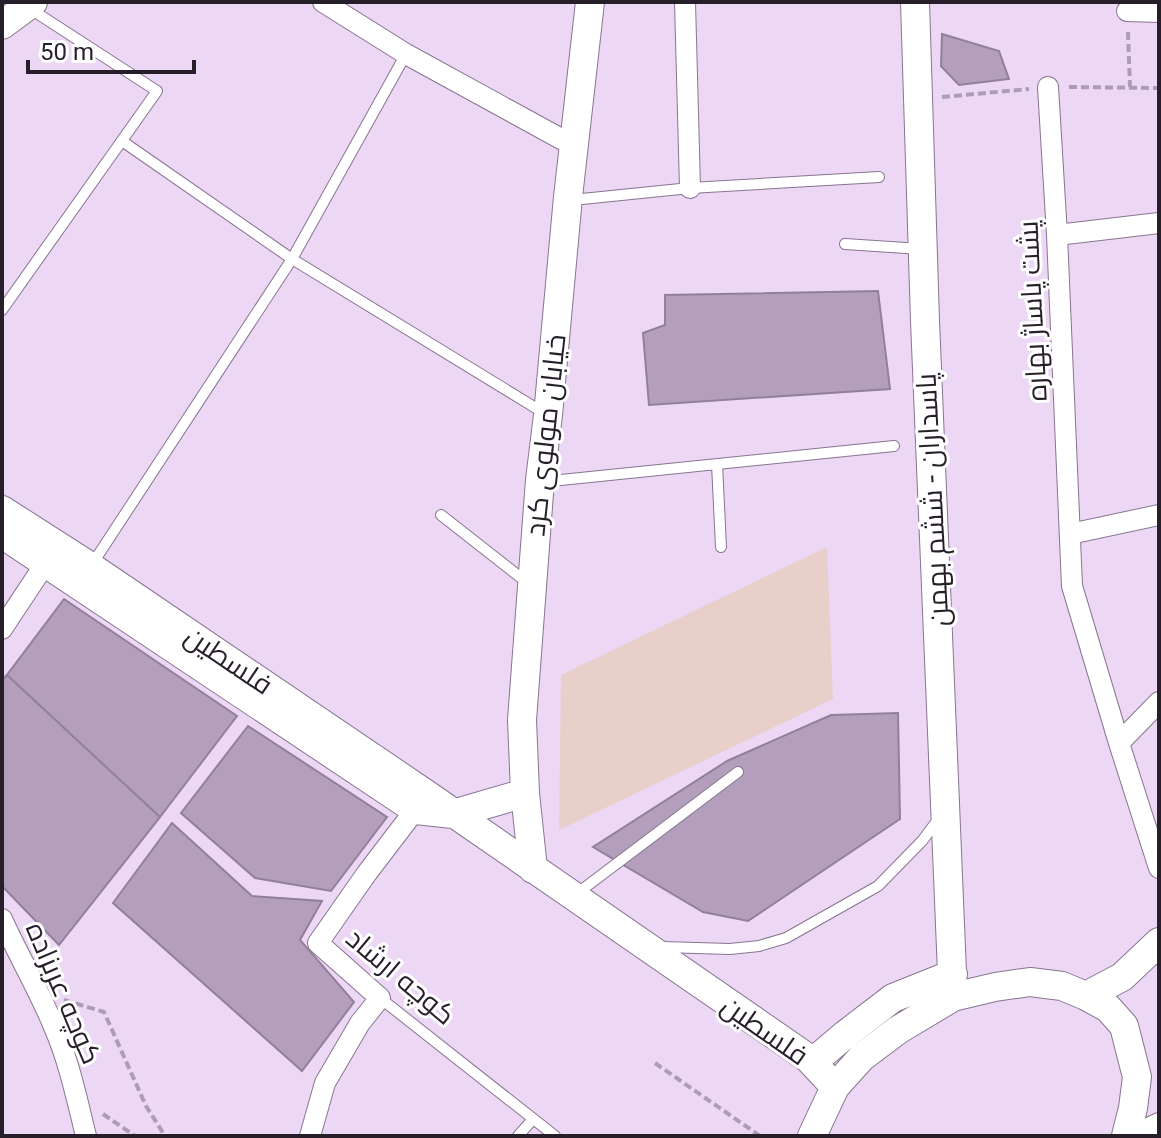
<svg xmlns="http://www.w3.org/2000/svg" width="1161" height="1138" font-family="Roboto,Cairo,sans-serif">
<rect width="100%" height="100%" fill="#ecd7f5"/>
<path fill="#e9cfca" d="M827,547L833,699L559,830L561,675Z"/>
<path fill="#b39fbb" stroke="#927f9a" stroke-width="2" d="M942,34L999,51L1009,79L959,85L941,66Z
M878,291L890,389L649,405L643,333L665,325V295Z
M64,599L237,716L160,817L7,675Z
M7,675L160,817L59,945L2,886V680Z
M898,713L900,819L748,921L703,912L593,847L727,761L831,715Z
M248,726L387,817L331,891L255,878L181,813Z
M172,823L252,896L322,901L300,940L354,1002L302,1071L113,903Z"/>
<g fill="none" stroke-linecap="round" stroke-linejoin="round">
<defs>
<path id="lane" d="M122,141L292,259L544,413
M570,197L582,199L690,188L879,177
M845,244L921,249
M2,310L157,91L29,8
M717,464L721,547
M542,480L551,481L894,446
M441,515L529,584
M91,566L292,259L406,54
M575,895L738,772
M662,947L730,949L759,946L786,938L878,886L922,841L940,817
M380,998L555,1136
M518,1136L533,1119"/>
<path id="street" d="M323,2L406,54L574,146
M685,2L690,188
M1127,11L1159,12
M1048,87L1057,235L1072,586L1119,743L1159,868
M1057,235L1159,223
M1070,534L1159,515
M2,629L53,552
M1119,743L1159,702
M2,919C18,955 39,990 54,1027C69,1061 77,1100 86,1136
M310,1136L325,1083L360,1023L380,998L318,943L367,873L422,801
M1131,1136L1159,1123"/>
<path id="secondary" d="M915,2L925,321L953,997
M2,25L33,2
M2,510L91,567L426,794L808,1058L835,1087
M2,534L416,810L453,814L525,793
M533,869L525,793L522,720L540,480L548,415L568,197L590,2
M1086,996L1122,977L1159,942
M813,1062L846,1034L893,998L953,974
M812,1136L835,1087L862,1057L898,1030L953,997L995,987L1030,982L1062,986L1086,996L1108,1008L1124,1026L1137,1077L1133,1108L1126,1136"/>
</defs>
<use href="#lane" stroke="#887590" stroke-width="12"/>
<use href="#street" stroke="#887590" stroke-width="22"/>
<use href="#secondary" stroke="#887590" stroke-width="30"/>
<path stroke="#ad9cb4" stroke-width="4" stroke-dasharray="8 4" stroke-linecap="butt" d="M1128,32L1130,87
M1069,87L1159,88
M942,97L1029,89
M64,1000L104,1012L146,1106L165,1136
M655,1063L760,1136
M103,1114L135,1136"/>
<use href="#lane" stroke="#fff" stroke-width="10"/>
<use href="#street" stroke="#fff" stroke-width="20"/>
<use href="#secondary" stroke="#fff" stroke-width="28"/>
</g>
<g text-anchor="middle" stroke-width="6" stroke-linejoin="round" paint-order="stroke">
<g font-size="28" fill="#261e29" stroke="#fff">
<text transform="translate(1032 311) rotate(-93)" y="10">پشت پاساژ بهاره</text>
<text transform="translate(545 435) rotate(-84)" y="10">خیابان مولوی کرد</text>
<text transform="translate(932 500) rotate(-93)" y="10">پاسداران - ششم بهمن</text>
<text transform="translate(229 660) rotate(34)" y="10">فلسطین</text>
<text transform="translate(401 976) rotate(40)" y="10">کوچه ارشاد</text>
<text transform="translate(64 993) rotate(67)" y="10">کوچه عربزاده</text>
<text transform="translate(765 1030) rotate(35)" y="10">فلسطین</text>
</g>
</g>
<rect width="1161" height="1138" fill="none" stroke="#261e29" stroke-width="8"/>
<path d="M28 60v12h166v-12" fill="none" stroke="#261e29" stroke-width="4"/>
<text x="40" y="60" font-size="24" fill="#261e29" stroke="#ffffff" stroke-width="6" paint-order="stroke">50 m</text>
</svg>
